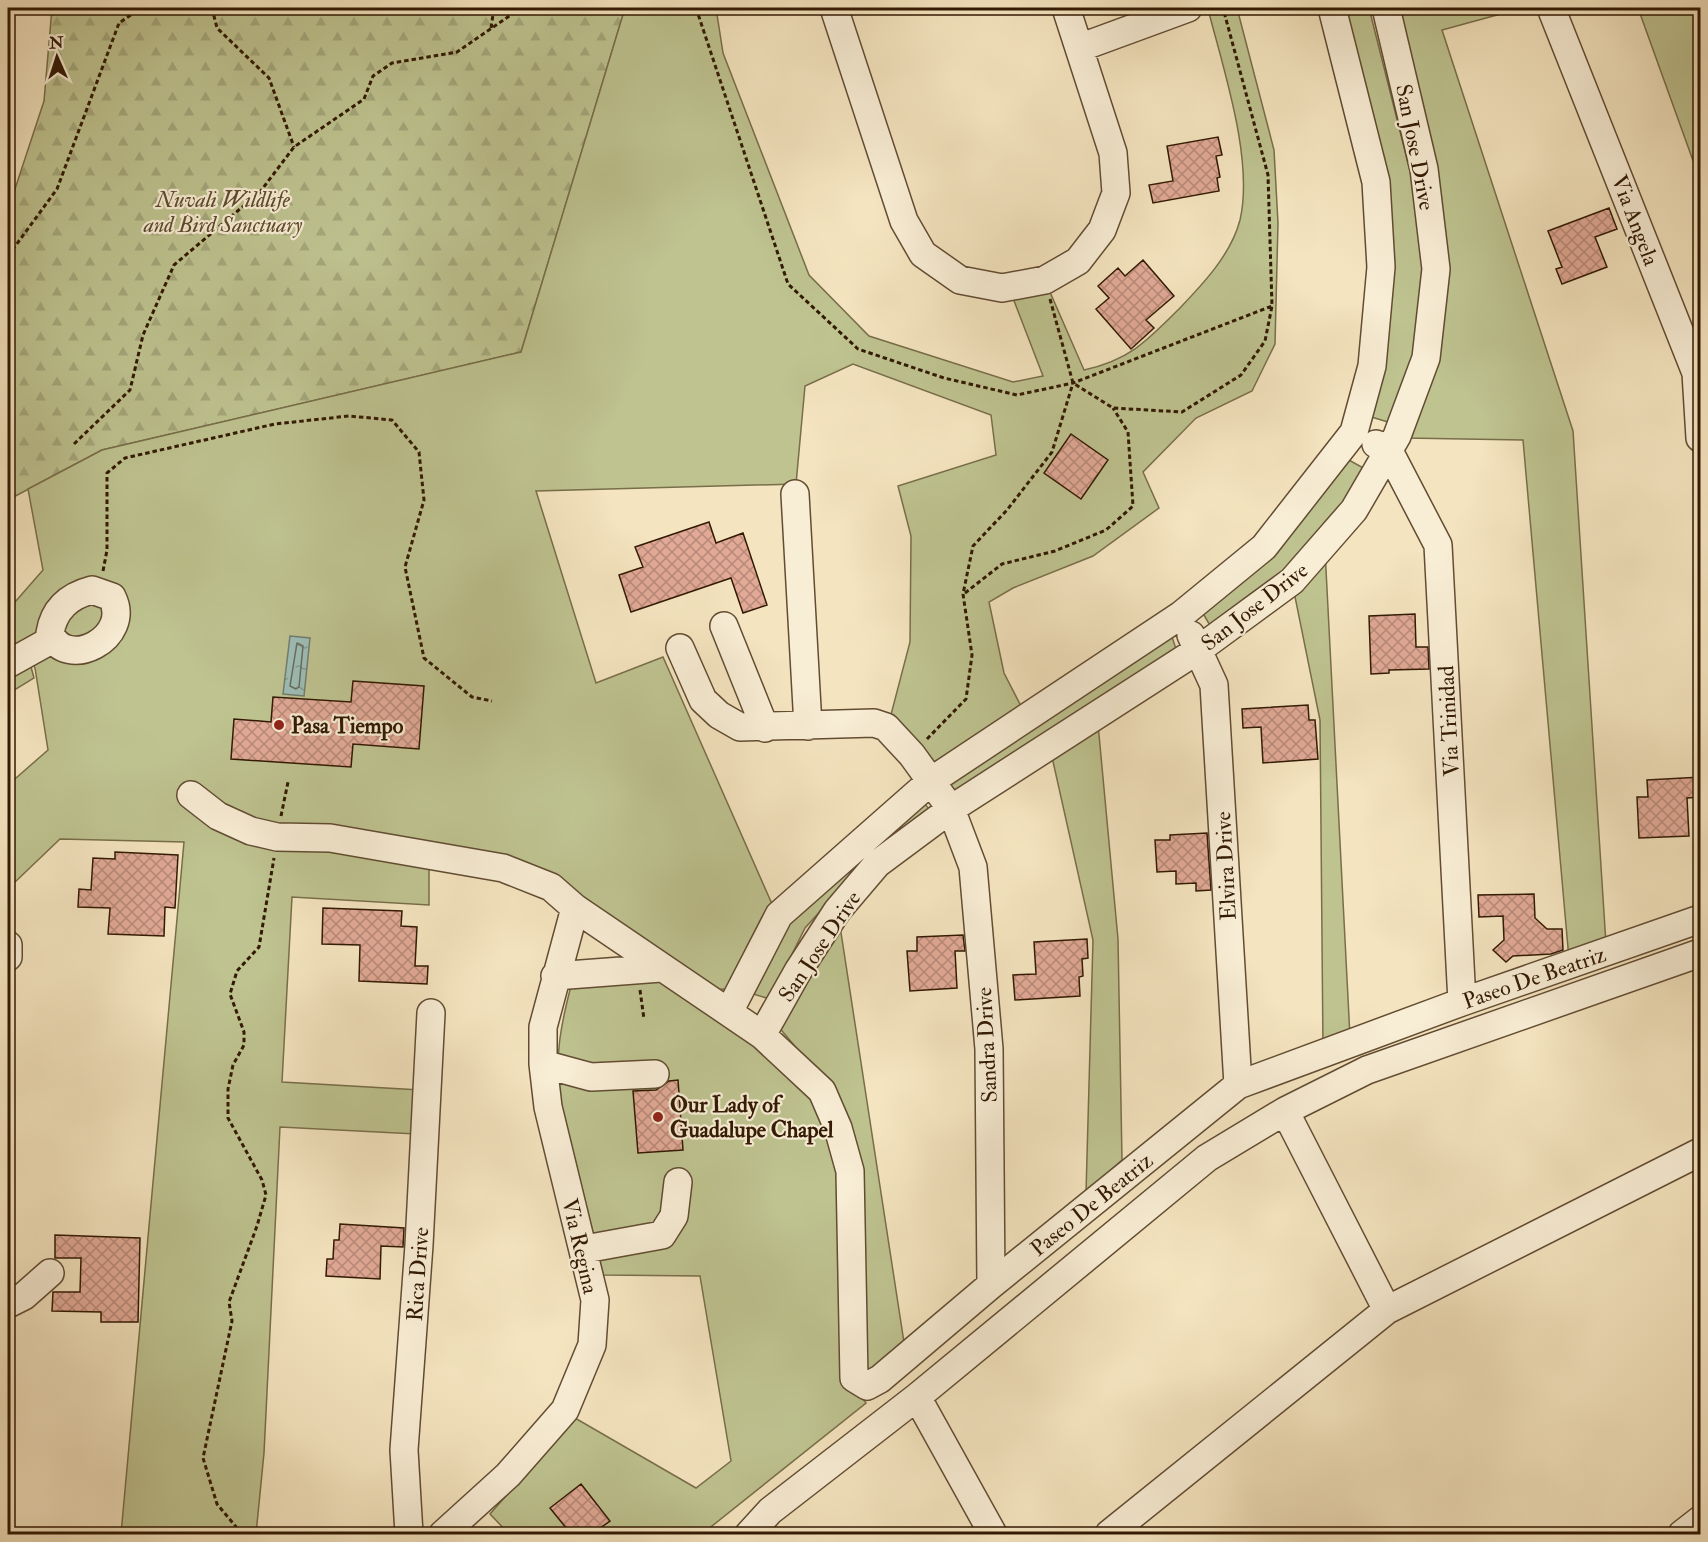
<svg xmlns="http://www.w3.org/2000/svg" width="1708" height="1542" font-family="'IM FELL Double Pica',serif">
<defs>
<pattern id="forest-firs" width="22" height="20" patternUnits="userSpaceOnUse" patternTransform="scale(1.5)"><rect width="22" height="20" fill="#bec390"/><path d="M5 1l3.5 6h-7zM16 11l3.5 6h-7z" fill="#a4a77b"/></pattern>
<pattern id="water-ripples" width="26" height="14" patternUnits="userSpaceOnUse" patternTransform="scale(1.5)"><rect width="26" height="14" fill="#9dbeb8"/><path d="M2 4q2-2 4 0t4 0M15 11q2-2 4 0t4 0" fill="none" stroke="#819a93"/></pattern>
<pattern id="building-cross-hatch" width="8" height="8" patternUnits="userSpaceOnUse" patternTransform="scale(1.5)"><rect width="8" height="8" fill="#e1a996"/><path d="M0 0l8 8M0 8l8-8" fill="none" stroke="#b78978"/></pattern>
</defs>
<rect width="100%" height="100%" fill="#f4e4bf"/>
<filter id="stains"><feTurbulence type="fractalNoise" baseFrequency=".00333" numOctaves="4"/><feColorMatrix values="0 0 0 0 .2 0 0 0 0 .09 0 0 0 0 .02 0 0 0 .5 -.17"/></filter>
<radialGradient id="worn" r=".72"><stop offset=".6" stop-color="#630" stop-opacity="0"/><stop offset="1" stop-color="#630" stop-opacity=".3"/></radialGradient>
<path fill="url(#forest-firs)" stroke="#786e4a" stroke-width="1.5" d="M52,8H625L521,352L102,450L8,500V210L44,101Z"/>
<path fill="#bec390" stroke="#786e4a" stroke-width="1.5" d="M625,8H716L723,53L809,275L869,336L1013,382L1043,376L1011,293L1046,283L1084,370C1129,360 1146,342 1178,310C1202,285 1231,255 1240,220C1254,160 1223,68 1208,9L1237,8L1274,150L1278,223L1275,344L1252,391L1196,418L1143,472L1159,508L1093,556L1013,588L989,602L1004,673L1023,710L939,767L887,730L910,642L911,536L898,486L996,455L991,415L853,364L805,386L796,484L536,491L596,683L663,657L776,913L736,988L712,990L579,899L429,847V905L292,897L282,1082L420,1090L416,1134L280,1127L264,1453L256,1534H121L184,842L60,839L14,883L12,935L8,936V785L48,750L35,668L22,643L8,652V610L43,570L28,489L102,450L521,352Z
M1335,8H1369L1412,179L1425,283L1412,367L1388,422L1368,416L1389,261Z
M1392,8L1519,9L1442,30L1573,431L1606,944L1569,959L1523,440L1405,438L1434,358Z
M1638,8H1700V180Z
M1347,459L1367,470L1343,506L1294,568L1212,629L1201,610Z
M1325,550L1350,1037L1323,1049L1320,720L1293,587Z
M1170,631L1178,655L954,797L946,782Z
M30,663L34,678L8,694V677Z
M1098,724L1118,939L1122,1160L1086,1193L1093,940L1052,757Z
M921,800L932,812L877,849L805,928L770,999L750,993L787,919Z
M840,926L905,1349L865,1378L831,1089L777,1025Z
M656,977L716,1020L753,1041L811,1095L829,1133L838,1178L850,1381L866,1403L702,1534H509L490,1514L575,1418L696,1488L731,1461L700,1276L603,1275L559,1094C555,1056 561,1024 571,986Z"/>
<path fill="url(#water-ripples)" stroke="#727c70" stroke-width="1.5" d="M290,636L310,638L304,696L283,694Z"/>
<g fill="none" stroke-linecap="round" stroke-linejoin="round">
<path stroke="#686c5e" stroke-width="1.5" d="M297,643L303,646L299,687L296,689L290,686Z"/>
</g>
<path fill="url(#building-cross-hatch)" stroke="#321903" stroke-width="1.5" d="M1218,137L1222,155L1216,156L1220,177L1217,178L1219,191L1153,203L1149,185L1173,181L1167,146Z
M1609,208L1617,229L1595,237L1607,267L1562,284L1556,269L1562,267L1548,231Z
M1143,260L1174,296L1146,320L1154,328L1131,349L1096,309L1109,298L1098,286L1118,268L1125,276Z
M1071,434L1108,460L1081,499L1044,473Z
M709,522L716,543L743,533L767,605L743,613L731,578L631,612L619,575L643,567L635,547Z
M1415,614L1416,647H1428L1429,669L1389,670V673L1371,674L1369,616Z
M353,681L424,686L419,749L353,744L351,767L231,759L234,719L271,722L273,697L351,702Z
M1308,705L1309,720H1315L1318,759L1263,763L1261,727L1243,728L1242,709Z
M1701,777V797L1687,798L1689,836L1639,838L1637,797H1648L1647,780Z
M1207,833L1211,890L1196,891V883L1176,884V871L1157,872L1155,840H1170V835Z
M115,852L178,855L175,908L165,907L164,936L108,934L110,908L78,907L79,889L91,890L93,858L115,859Z
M1534,894L1535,918L1547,929H1562L1563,950L1551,954L1513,956L1506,962L1493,950L1504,940L1503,916L1479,917L1478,895Z
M323,908L402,911L401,926L417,927L415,966H428L427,984L359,981L360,945L322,944Z
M963,935L965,951H955L957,988L910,991L907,951H917V937Z
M1087,939L1088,958L1082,959L1083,976L1079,977L1080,996L1015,1000L1013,975L1036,974L1034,942Z
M678,1080L683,1150L638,1153L633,1091L656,1090L669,1081Z
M340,1224L404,1228L403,1247L381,1246L380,1279L326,1276L327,1259H333L334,1240H339Z
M55,1235L140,1238L138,1322H101V1312L52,1311L53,1292H80L81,1258H55Z
M581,1484L610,1521L592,1534H571L550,1508Z"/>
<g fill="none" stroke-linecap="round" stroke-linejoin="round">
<defs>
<path id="minor" d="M834,8L904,221L923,254L960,280L1002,288L1045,280L1078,261L1102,230L1116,193L1113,153L1066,8
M1551,8L1696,373L1700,438
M1079,48L1188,8
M1376,444L1389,451L1438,545L1462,1002
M795,494L808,726
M92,590L112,597C133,638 66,672 50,633C54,609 69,596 92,590Z
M724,626L765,728
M1191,635L1214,685L1238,1085
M680,648L703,700L719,715L740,727L874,723L886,727L912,755L951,809L973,867L989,1049L991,1285
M8,664L53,639
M191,795L218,816L251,831L277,837L330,838L503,868L551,887L575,908L762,1035L822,1091L838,1128L850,1171L854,1378L867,1386L880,1379L991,1285L1238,1085L1462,1002L1700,919
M8,957V945
M555,976L661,968
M729,1012L779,915L931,781L1181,615L1264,547L1354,432L1372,366L1381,267L1376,182L1332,8
M762,1035L798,971L837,911L877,864L951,809L1198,650L1292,581L1354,510L1397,436L1426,358L1436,269L1424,169L1386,8
M543,1064L591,1077L655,1074
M1285,1111L1387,1310
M585,1249L662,1235L674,1216L678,1182
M8,1304L24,1296L50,1273
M917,1397L993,1534
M409,1534L404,1450L419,1245L431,1013
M443,1534L508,1475L565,1410L592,1345L595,1300L548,1107L543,1064V1027L575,908
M749,1534L770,1511L917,1397L1207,1158L1285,1111L1367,1070L1700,953
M1109,1534L1387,1310L1700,1152
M1682,1534L1700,1520"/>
</defs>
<use href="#minor" stroke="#624c32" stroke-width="30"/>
<path stroke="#321903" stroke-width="3" stroke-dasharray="4.5 3" stroke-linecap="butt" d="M212,8L217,28L269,78L294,147
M696,8L788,284L858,349L944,378L1017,395L1073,383L1272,306
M491,28L494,8
M8,256L57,189L119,23L141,8
M1050,299L1073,383L1113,408L1182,412L1241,375L1265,341L1272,306L1268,175L1223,8
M74,444L130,390L143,335L174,265L260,192L294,147L364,99L373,76L392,63L457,52L521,8
M103,571L107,550V473L125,458L275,424L349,416L392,420L419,452L424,500L405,567L424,658L472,697L492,701
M965,593L1002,564L1055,551L1106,530L1133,506L1128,432L1113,408
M927,739L966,699L972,655L963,594L973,546L1007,510L1052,452L1073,383
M281,816L288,782
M640,990L644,1019
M242,1534L217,1504L203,1458L232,1321L229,1302L257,1226L266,1195L262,1180L228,1118V1089L233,1065L244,1045V1032L230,994L237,971L259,947L274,858"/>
<use href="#minor" stroke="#f8edd5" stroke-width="27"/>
</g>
<g fill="#8f2418" stroke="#f8edd5" stroke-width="2">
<circle cx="279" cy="725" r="6"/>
<circle cx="658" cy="1117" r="6"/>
</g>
<g text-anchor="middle" stroke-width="4.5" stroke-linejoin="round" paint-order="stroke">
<g font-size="22" fill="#321903" stroke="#f8edd5">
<text transform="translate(1416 147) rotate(79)" y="8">San Jose Drive</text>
<text transform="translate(1636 220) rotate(69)" y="8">Via Angela</text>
<text transform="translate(1254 606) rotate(-38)" y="8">San Jose Drive</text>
<text transform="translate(1448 721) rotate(-93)" y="8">Via Trinidad</text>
<text transform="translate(1225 866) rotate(-93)" y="8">Elvira Drive</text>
<text transform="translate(819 946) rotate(-56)" y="8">San Jose Drive</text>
<text transform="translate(1534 977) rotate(-19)" y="8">Paseo De Beatriz</text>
<text transform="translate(986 1045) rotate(-93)" y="8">Sandra Drive</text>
<text transform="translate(1091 1204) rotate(-39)" y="8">Paseo De Beatriz</text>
<text transform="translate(581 1246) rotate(77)" y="8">Via Regina</text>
<text transform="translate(417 1274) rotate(-86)" y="8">Rica Drive</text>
</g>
<g font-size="22" font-style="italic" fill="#5c4c2d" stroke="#f8edd5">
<text x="223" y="207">Nuvali Wildlife<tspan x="223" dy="25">and Bird Sanctuary</tspan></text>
</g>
<g font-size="22" font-weight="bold" fill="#321903" stroke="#f8edd5" text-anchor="start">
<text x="291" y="733">Pasa Tiempo</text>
<text x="670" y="1112">Our Lady of<tspan x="670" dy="25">Guadalupe Chapel</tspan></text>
</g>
</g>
<rect width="1708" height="1542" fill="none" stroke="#f4e4bf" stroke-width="30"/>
<rect x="9" y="9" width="1690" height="1524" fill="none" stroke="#321903" stroke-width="3"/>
<rect x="15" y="15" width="1678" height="1512" fill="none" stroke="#321903" stroke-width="1.5"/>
<g transform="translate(57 57) rotate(357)" stroke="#f8edd5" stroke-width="4.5" paint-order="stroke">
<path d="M0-4.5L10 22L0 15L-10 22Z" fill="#321903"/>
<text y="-9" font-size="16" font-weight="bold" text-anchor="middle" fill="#321903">N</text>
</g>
<rect width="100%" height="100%" filter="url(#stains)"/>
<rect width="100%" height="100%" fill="url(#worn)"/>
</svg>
